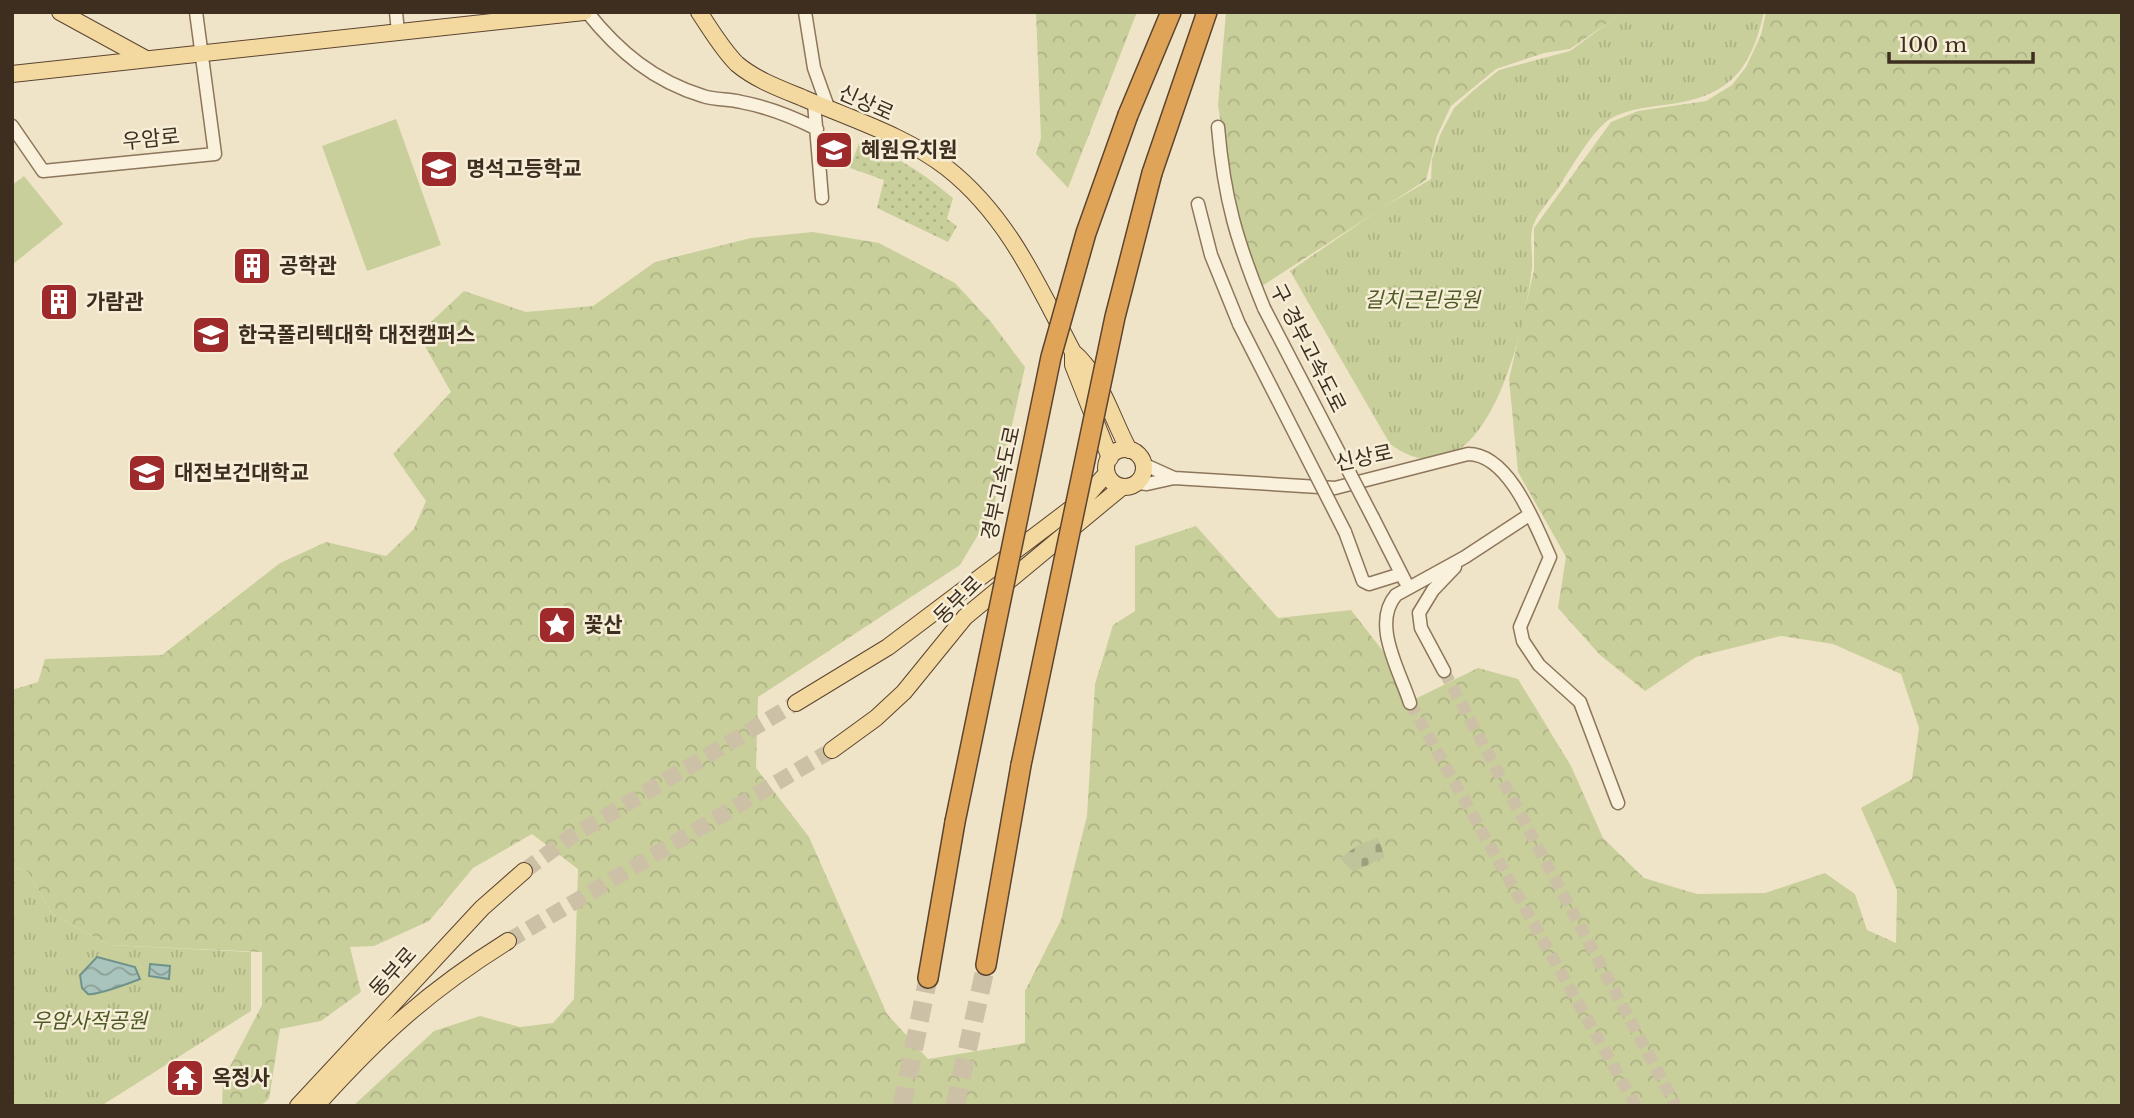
<svg xmlns="http://www.w3.org/2000/svg" width="2134" height="1118" font-family="'Libre Baskerville','Noto Sans KR',serif">
<defs>
<pattern id="grass-dots" width="8" height="8" patternUnits="userSpaceOnUse" patternTransform="scale(1.75)"><rect width="8" height="8" fill="#c9cf9b"/><path d="M2 2h.1M6 6h.1" fill="none" stroke="#aeb285" stroke-width="1.8" stroke-linecap="round"/></pattern>
<pattern id="forest-crowns" width="20" height="18" patternUnits="userSpaceOnUse" patternTransform="scale(1.75)"><rect width="20" height="18" fill="#c9cf9b"/><path d="M2 6a3 3 0 1 1 6 0M12 15a3 3 0 1 1 6 0" fill="none" stroke="#aeb285"/></pattern>
<pattern id="cemetery-stones" width="16" height="16" patternUnits="userSpaceOnUse" patternTransform="scale(1.75)"><rect width="16" height="16" fill="#bfc49a"/><path d="M2 7V4a2 2 0 0 1 4 0v3zM10 15v-3a2 2 0 0 1 4 0v3z" fill="#9ca07d"/></pattern>
<pattern id="park-tufts" width="24" height="20" patternUnits="userSpaceOnUse" patternTransform="scale(1.75)"><rect width="24" height="20" fill="#c9cf9b"/><path d="M3 7l-1-3M5 7V3M7 7l1-3M15 17l-1-3M17 17v-4M19 17l1-3" fill="none" stroke="#aeb285"/></pattern>
<pattern id="water-waves" width="16" height="10" patternUnits="userSpaceOnUse" patternTransform="scale(1.75)"><rect width="16" height="10" fill="#a9c4bc"/><path d="M0 5q4-4 8 0t8 0" fill="none" stroke="#8ba098"/></pattern>
</defs>
<rect width="100%" height="100%" fill="#f0e4c8"/>
<path fill="url(#grass-dots)" d="M859,143C896,155 923,173 953,198L947,219L957,226L948,242L877,208L884,180L850,168Z"/>
<path fill="url(#forest-crowns)" d="M1036,12H1137L1068,188L1036,154L1041,138Z
M1226,12H1624L1570,49L1544,53L1496,69L1451,106L1437,136L1426,180L1262,286L1234,209L1218,105Z
M1766,12H2122V1106H353L434,1031L480,1016L520,1027L553,1023L574,999L578,869L532,834L473,868L429,921L374,946L350,947L361,992L321,1021L280,1029L269,1099L260,1106H222L223,1080L262,1005V952L110,945L53,915L28,872L12,866V690L38,682L45,659L162,655L280,563L326,542L386,556L414,529L426,501L393,454L451,392L418,334L464,291L526,312L593,306L655,262L751,238L813,232L879,243L955,283L991,322L1025,367L993,510L960,565L758,697L756,768L809,837L887,1014L928,1059L1025,1043V991L1061,920L1087,816L1095,684L1113,625L1135,611V546L1196,526L1278,618L1351,610L1386,655L1407,703L1478,668L1518,679L1571,766L1603,838L1644,878L1697,894L1765,893L1825,873L1855,894L1867,930L1896,943L1897,890L1861,808L1912,779L1919,728L1901,674L1833,644L1781,636L1696,657L1645,691L1600,655L1558,608L1566,557L1518,472L1509,379L1534,270V228L1611,122L1638,111L1706,101L1732,85L1746,67L1761,35Z"/>
<path fill="url(#cemetery-stones)" d="M1378,838L1385,857L1353,872L1340,858L1360,844Z"/>
<path fill="url(#park-tufts)" d="M1623,12H1764C1751,69 1731,95 1672,104C1651,107 1629,108 1610,119C1593,130 1573,165 1562,182C1554,196 1538,211 1533,226C1529,239 1533,255 1532,268C1525,330 1485,513 1390,444L1290,271L1382,208L1431,179L1432,159L1440,135L1454,108L1474,90L1499,70L1570,51Z
M12,866L28,872L53,915L110,945L251,952V1011L101,1106H12Z"/>
<path fill="#c9cf9b" d="M396,119L441,245L367,271L322,146Z
M24,176L63,224L12,265V185Z"/>
<path fill="url(#water-waves)" stroke="#6f938a" stroke-width="2" d="M97,957L135,967L140,979C130,983 95,996 88,994L82,988L80,975Z
M150,964L170,966L169,979L149,976Z"/>
<g fill="none" stroke-linecap="round" stroke-linejoin="round">
<path stroke="#ccc0a6" stroke-width="12" stroke-dasharray="12 6" stroke-linecap="butt" d="M1444,671L1676,1106
M1410,703L1636,1106"/>
<path stroke="#ccc0a6" stroke-width="16" stroke-dasharray="16 8" stroke-linecap="butt" d="M524,871L569,838L796,703
M508,941L832,750"/>
<path stroke="#ccc0a6" stroke-width="19" stroke-dasharray="19 10" stroke-linecap="butt" d="M902,1106L928,978
M955,1106L986,965"/>
<defs>
<path id="minor" d="M396,12L398,32
M587,12C619,52 654,81 703,96C715,100 729,99 741,102C768,107 793,117 817,129
M805,12L814,68L829,110
M814,103L822,198
M12,126L43,171L215,154L196,12
M1218,127C1224,199 1237,242 1264,308
M1198,204L1211,255L1239,324
M1143,464L1174,478L1335,488L1468,454C1509,454 1535,524 1550,557L1520,627L1523,641L1539,665L1580,702L1618,803
M1137,483L1147,484L1174,478
M1373,518L1405,581
M1345,532L1363,581L1369,584L1401,574
M1444,671L1421,628L1419,613L1433,590L1455,567
M1410,703C1400,671 1371,624 1396,595L1465,557L1529,515"/>
<path id="major" d="M60,12L146,59
M699,12C711,30 722,49 737,64C756,80 781,89 803,98C851,119 906,136 947,168C1008,216 1038,285 1073,352C1100,374 1112,419 1129,450
M12,74L584,12
M1073,352V365L1110,458
M1106 468a19 19 0 1 1 38 0a19 19 0 1 1-38 0Z
M796,703L888,647L1085,498L1107,473
M832,750L876,718L904,692L965,617L1122,487
M298,1106L482,908L524,871
M316,1106C379,1036 428,991 508,941"/>
<path id="highway" d="M1128,115L1171,12
M1152,173L1207,12
M986,965L1021,765
M928,978L955,822"/>
</defs>
<use href="#minor" stroke="#8d765c" stroke-width="15"/>
<use href="#major" stroke="#5b4430" stroke-width="18"/>
<use href="#highway" stroke="#5b4430" stroke-width="22"/>
<use href="#minor" stroke="#faf1dc" stroke-width="12"/>
<use href="#major" stroke="#f3d9a0" stroke-width="16"/>
<use href="#highway" stroke="#e0a458" stroke-width="19"/>
<defs>
<path id="minor-bridge" d="M1264,308L1373,518
M1239,324L1345,532"/>
<path id="highway-bridge" d="M1021,765L1115,317L1152,173
M955,822L1051,357L1086,233L1128,115"/>
</defs>
<use href="#minor-bridge" stroke="#8d765c" stroke-width="15" stroke-linecap="butt"/>
<use href="#highway-bridge" stroke="#5b4430" stroke-width="22" stroke-linecap="butt"/>
<use href="#minor-bridge" stroke="#faf1dc" stroke-width="12"/>
<use href="#highway-bridge" stroke="#e0a458" stroke-width="19"/>
</g>
<defs>
<symbol id="school-square" viewBox="-11 -11 22 22"><rect x="-9" y="-9" width="18" height="18" rx="4" fill="#9e2a2b" stroke="#f7eed8"/><path d="M0-5L7-2L0 1L-7-2ZM-4 1L0 2.5L4 1V4Q0 6-4 4Z" fill="#fff"/></symbol>
<symbol id="building-square" viewBox="-11 -11 22 22"><rect x="-9" y="-9" width="18" height="18" rx="4" fill="#9e2a2b" stroke="#f7eed8"/><path d="M-4-6H4V6H1V3H-1V6H-4ZM-2.5-4.3h1.7v1.8h-1.7ZM.8-4.3h1.7v1.8H.8ZM-2.5-1h1.7V.8h-1.7ZM.8-1h1.7V.8H.8Z" fill="#fff"/></symbol>
<symbol id="university-square" viewBox="-11 -11 22 22"><rect x="-9" y="-9" width="18" height="18" rx="4" fill="#9e2a2b" stroke="#f7eed8"/><path d="M0-5L7-2L0 1L-7-2ZM-4 1L0 2.5L4 1V4Q0 6-4 4Z" fill="#fff"/></symbol>
<symbol id="sight-square" viewBox="-11 -11 22 22"><rect x="-9" y="-9" width="18" height="18" rx="4" fill="#9e2a2b" stroke="#f7eed8"/><path d="M0-6L1.8-2.2L6-1.7L2.9 1.2L3.7 5.4L0 3.3L-3.7 5.4L-2.9 1.2L-6-1.7L-1.8-2.2Z" fill="#fff"/></symbol>
<symbol id="temple-square" viewBox="-11 -11 22 22"><rect x="-9" y="-9" width="18" height="18" rx="4" fill="#9e2a2b" stroke="#f7eed8"/><path d="M0-6L5-2H3V0L6.5 2.5H4V6H1.5V3h-3V6H-4V2.5H-6.5L-3 0V-2H-5Z" fill="#fff"/></symbol>
</defs>
<g fill-rule="evenodd">
<use href="#school-square" x="812" y="128" width="44" height="44"/>
<use href="#school-square" x="417" y="147" width="44" height="44"/>
<use href="#building-square" x="230" y="244" width="44" height="44"/>
<use href="#building-square" x="37" y="280" width="44" height="44"/>
<use href="#school-square" x="189" y="313" width="44" height="44"/>
<use href="#university-square" x="125" y="451" width="44" height="44"/>
<use href="#sight-square" x="535" y="603" width="44" height="44"/>
<use href="#temple-square" x="163" y="1056" width="44" height="44"/>
</g>
<g text-anchor="middle" stroke-width="5" stroke-linejoin="round" paint-order="stroke">
<g font-size="21" fill="#3d2e20" stroke="#f7eed8">
<text transform="translate(866 103) rotate(24)" y="7">신상로</text>
<text transform="translate(151 139) rotate(-6)" y="7">우암로</text>
<text transform="translate(1308 348) rotate(63)" y="7">구 경부고속도로</text>
<text transform="translate(1364 458) rotate(-12)" y="7">신상로</text>
<text transform="translate(1001 483) rotate(-78)" y="7">경부고속도로</text>
<text transform="translate(958 600) rotate(-45)" y="7">동부로</text>
<text transform="translate(393 972) rotate(-48)" y="7">동부로</text>
</g>
<g font-size="21" font-weight="bold" fill="#3d2e20" stroke="#f7eed8" text-anchor="start">
<text x="861" y="157">혜원유치원</text>
<text x="466" y="176">명석고등학교</text>
<text x="279" y="273">공학관</text>
<text x="86" y="309">가람관</text>
<text x="238" y="342">한국폴리텍대학 대전캠퍼스</text>
<text x="174" y="480">대전보건대학교</text>
<text x="584" y="632">꽃산</text>
<text x="212" y="1085">옥정사</text>
</g>
<g font-size="21" font-style="italic" fill="#4d5a26" stroke="#f7eed8">
<text x="1422" y="307">길치근린공원</text>
<text x="89" y="1028">우암사적공원</text>
</g>
</g>
<rect width="2134" height="1118" fill="none" stroke="#3d2e20" stroke-width="28"/>
<path d="M1889 52v10h144v-10" fill="none" stroke="#3d2e20" stroke-width="3.5"/>
<text x="1899" y="52" font-size="21" fill="#3d2e20" stroke="#f7eed8" stroke-width="5" paint-order="stroke">100 m</text>
</svg>
